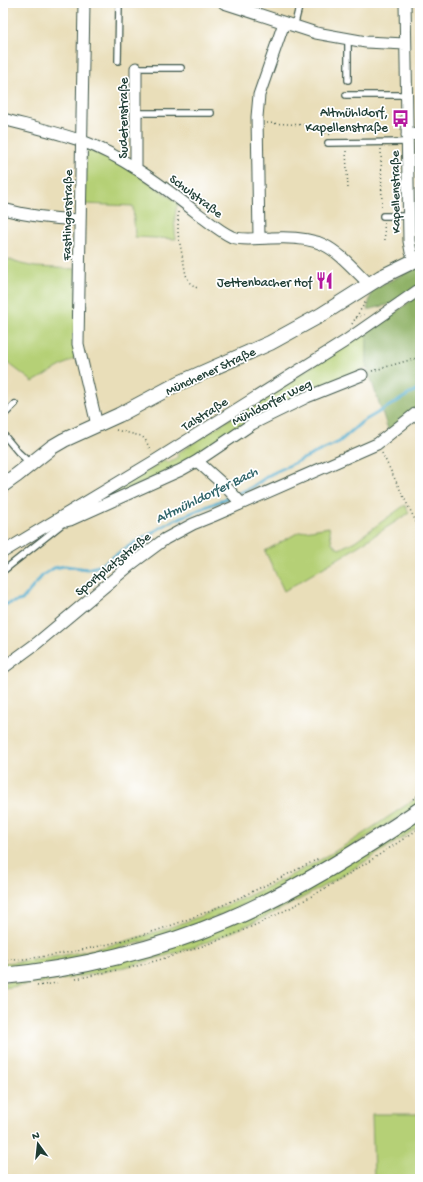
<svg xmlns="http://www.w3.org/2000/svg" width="423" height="1182" font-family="'Gochi Hand',sans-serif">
<rect width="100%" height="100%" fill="#fff"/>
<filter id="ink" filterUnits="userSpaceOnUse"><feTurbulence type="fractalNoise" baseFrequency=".025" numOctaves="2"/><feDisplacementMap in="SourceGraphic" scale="8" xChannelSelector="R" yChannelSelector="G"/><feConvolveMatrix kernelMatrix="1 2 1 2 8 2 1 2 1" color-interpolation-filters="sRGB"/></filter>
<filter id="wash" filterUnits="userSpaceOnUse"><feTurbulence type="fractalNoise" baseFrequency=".012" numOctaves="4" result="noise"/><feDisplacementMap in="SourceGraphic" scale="16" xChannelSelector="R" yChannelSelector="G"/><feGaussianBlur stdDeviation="0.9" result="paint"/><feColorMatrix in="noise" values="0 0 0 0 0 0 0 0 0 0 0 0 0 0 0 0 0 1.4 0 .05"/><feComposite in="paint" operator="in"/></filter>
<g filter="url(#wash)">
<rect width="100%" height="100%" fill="#e9deb9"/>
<path fill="#b5d076" stroke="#6a8655" d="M90,149L133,171L178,203C174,215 174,226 176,239L135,237L133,206L84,204L86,151Z
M3,257L21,264L35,267L77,269V357L33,382L3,359Z
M367,332V368L288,401L197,457L76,514L165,460L167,463L178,457L177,454L249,406Z
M405,505L409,513L349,552L284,591L265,551L299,532L329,527L332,543L339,549L355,541Z
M420,796V804L301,878L224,914L163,936L106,952L64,961L3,970V963C114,955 221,914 318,861C353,842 386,818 420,796Z
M420,818V826C366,862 311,896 252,923C174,960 88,978 3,988V983L155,952Z
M372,1114H420V1179H374Z"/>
<path fill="#90b267" stroke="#58784e" d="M420,266V283L395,303L367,310L372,290Z
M415,298L420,301V406L389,432L367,368V332Z"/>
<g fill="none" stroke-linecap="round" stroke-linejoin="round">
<path stroke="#4eabcc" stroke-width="3" d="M237,494L252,487L271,474L339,442L362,422L420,388
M3,605L22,600L43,575L54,568L65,566L87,569L99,566L131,545L172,521L232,496"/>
</g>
</g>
<g filter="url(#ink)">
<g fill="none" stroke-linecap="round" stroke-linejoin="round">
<defs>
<path id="service" d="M294,27L300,3
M118,61L119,3
M136,68H181
M348,80V40
M346,95H406
M136,113H211
M328,143L407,142
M383,216H408
M3,416L15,404
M3,434L18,452L31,464
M3,571L66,521"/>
<path id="minor" d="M84,3L78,344L97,425
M224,3L316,33L366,42L405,44
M405,3L409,241L411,252L415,259
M136,68V169
M3,119C29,126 56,132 82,141C101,148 121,159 138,170C159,183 178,198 197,213C208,221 219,231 232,237C243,241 258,238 271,238C325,235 333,248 369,284
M407,135L420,134
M3,209C28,216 54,219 80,220
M259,238L257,117L259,95L284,23
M197,461L226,487L241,503
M63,517L66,521L70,520L181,470L197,461L252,424L270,415L307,397L362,375
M3,552L156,460L344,342L420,289
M3,668L37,643L134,562L165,539L193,524L213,516L377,444L420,410"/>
<path id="tertiary" d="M3,485L17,475L52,447L64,440L119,415L179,383L270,343L321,315L381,277L420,258"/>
<path id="secondary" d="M3,976C77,969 160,949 228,920C296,891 359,852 420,810"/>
</defs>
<use href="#service" stroke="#3d5548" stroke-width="8"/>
<use href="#minor" stroke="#3d5548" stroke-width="13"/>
<use href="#tertiary" stroke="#3d5548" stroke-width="16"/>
<use href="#secondary" stroke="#3d5548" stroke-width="18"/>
<path stroke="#3d5548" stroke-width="1.5" stroke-dasharray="1 3" stroke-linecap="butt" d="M267,123L307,125L331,135
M381,149L382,209
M346,151L348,189
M178,212V234L186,275L190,283L197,288
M384,223L385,241
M356,318L364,315
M352,324L366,301
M372,371L420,357
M116,430L141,436L145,439L151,451
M382,453L420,530
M413,799L420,794
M3,961C66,956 133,941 191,918C236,901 278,879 320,858
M129,968C176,956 222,941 266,920C320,894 370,861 420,828
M76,979L117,970
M37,986L57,983"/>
<use href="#service" stroke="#fff" stroke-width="5.5"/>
<use href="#minor" stroke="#fff" stroke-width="11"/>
<use href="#tertiary" stroke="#fff" stroke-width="14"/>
<use href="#secondary" stroke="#fff" stroke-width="16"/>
</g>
</g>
<defs>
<symbol id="bus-bare" viewBox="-9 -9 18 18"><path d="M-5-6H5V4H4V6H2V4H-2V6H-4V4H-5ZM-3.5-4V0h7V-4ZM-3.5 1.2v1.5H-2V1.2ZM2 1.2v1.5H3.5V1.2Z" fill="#b5179e" stroke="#fff" stroke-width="2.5" paint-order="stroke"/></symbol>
<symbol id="restaurant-bare" viewBox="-9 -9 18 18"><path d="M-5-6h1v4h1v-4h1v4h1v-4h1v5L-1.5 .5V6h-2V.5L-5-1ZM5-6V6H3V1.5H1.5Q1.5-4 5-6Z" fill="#b5179e" stroke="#fff" stroke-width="2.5" paint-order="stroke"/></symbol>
</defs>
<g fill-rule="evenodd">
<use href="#bus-bare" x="388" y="106" width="25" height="25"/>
<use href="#restaurant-bare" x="312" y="268" width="25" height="25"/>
</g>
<g text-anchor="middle" stroke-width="3.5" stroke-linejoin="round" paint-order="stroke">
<g font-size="13" fill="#1f3d34" stroke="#fff" text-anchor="end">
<text x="388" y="116">Altmühldorf,<tspan x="388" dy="15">Kapellenstraße</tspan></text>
<text x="312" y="286">Jettenbacher Hof</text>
</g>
<g font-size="13" fill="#1f3d34" stroke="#fff">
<text transform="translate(122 118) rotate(-90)" y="5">Sudetenstraße</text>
<text transform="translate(394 192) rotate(-91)" y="5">Kapellenstraße</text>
<text transform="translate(197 195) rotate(37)" y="5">Schulstraße</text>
<text transform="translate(66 215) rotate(-89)" y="5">Fastlingerstraße</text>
<text transform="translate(210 370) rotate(-25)" y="5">Münchener Straße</text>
<text transform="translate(271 401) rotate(-27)" y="5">Mühldorfer Weg</text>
<text transform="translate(204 413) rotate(-32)" y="5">Talstraße</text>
<text transform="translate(112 563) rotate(-39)" y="5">Sportplatzstraße</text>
</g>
<g font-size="14" font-style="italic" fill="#2f6469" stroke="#fff">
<text transform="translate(206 494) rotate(-26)" y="5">Altmühldorfer Bach</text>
</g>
</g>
<rect width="423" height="1182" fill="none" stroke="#fff" stroke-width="16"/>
<g transform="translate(38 1144) rotate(345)" stroke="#ffffff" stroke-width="3" paint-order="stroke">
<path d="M0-3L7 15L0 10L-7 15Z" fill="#1f3d34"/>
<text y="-6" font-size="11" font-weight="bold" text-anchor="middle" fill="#1f3d34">N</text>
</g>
</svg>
